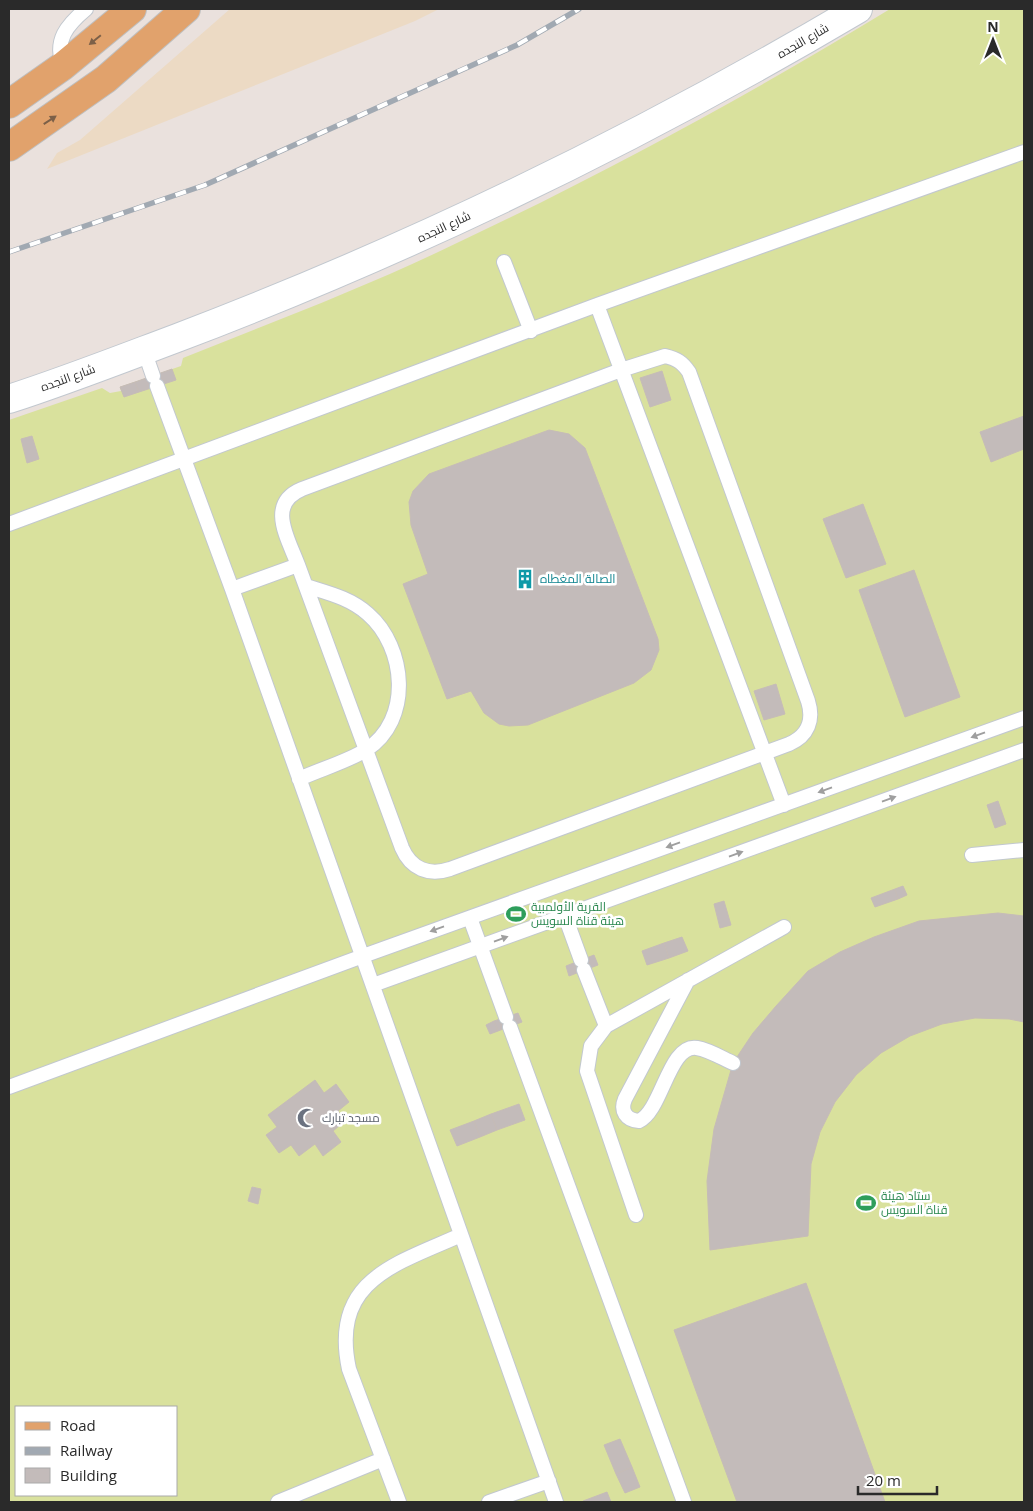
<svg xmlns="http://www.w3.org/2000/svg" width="1033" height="1511" font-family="'Open Sans',Cairo,sans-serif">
<rect width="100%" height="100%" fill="#eae1dd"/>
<path fill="#ecdac4" d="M230,9H439L415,21L47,169L57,153L80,140Z"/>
<path fill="#d9e19d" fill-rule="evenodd" d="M890,9H1024V1502H9V420L102,388L110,393L121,391L120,387L181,366L183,358C268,324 353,292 436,253C592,180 743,99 890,9ZM16,1407H176V1495H16Z"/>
<path fill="#c3bbba" stroke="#c6bcb7" d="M172,369L176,380L139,392L135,382Z
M662,371L671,400L650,407L640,378Z
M135,382L139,392L124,397L120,387Z
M1024,416V449L991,462L980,432Z
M549,430L569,434L585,448L658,639L659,650L651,670L634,683L528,725L509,726L499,724L484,713L471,691L447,699L403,584L428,574L411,525L409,502L413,491L429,474Z
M32,436L39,459L27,463L21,439Z
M863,504L886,564L846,578L823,519Z
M914,570L960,697L905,717L859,590Z
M776,684L785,714L764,720L754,691Z
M998,801L1006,824L995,828L987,805Z
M903,886L907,895L898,899L895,889Z
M895,889L898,899L875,907L871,898Z
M724,901L731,925L720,928L714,904Z
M998,913L1024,916V1022L1009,1019L975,1018L942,1024L910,1036L881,1053L856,1075L835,1102L820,1132L811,1164L808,1236L710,1250L707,1181L714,1129L733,1063L753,1033L776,1006L808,971L840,952L874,937L919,921Z
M682,937L688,951L669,958L664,943Z
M664,943L669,958L647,965L642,951Z
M594,955L598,965L569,976L566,966Z
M518,1013L522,1022L498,1031L494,1021Z
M494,1021L498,1031L490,1034L486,1025Z
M315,1080L324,1093L336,1084L349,1102L338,1111L345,1121L333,1131L341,1142L323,1156L315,1144L299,1156L291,1145L279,1153L266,1135L277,1127L268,1115Z
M519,1104L525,1120L497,1130L491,1114Z
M491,1114L497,1130L480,1137L474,1121Z
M474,1121L480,1137L457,1146L450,1130Z
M252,1187L261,1189L258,1204L248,1201Z
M806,1283L885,1502H737L696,1391L674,1330Z
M620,1439L632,1467L616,1474L604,1445Z
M632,1467L640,1487L625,1493L616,1474Z
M607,1492L611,1502H583V1501Z"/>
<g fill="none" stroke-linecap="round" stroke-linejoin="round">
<defs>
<path id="service" d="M63,66C54,40 67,25 86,9
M504,262L531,331
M597,305L784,805
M144,350L153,376
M665,356C677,359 682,362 689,372L808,701C814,720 808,736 789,744L450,869C429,876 411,869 402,848L298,565C288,538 266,504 302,489L621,370Z
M157,386L232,589L556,1502
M9,524L597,305L1024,152
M232,589L298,565
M299,779C321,769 346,762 366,750C413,720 406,647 368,614C350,598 328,593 306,586
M972,855L1024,850
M565,916L581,960
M470,918L506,1017
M584,970L606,1026
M688,980L625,1099C620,1111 626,1120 639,1121C662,1111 669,1043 697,1048C709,1050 722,1058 733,1063
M373,985L1024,750
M510,1027L684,1502
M9,1087L363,956L1024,718
M636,1215L587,1071L591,1046L606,1026L784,927
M278,1502L383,1459
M399,1502L349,1369C330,1280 396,1264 461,1235
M489,1502L549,1481"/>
<path id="tertiary" d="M9,399C65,381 121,359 177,338C414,248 640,138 858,9"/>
<path id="primary" d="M9,104L63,66L132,9
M9,147L106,79L186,9"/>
</defs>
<use href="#service" stroke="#c2c8cf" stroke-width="16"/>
<use href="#tertiary" stroke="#c2c8cf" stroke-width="30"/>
<use href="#primary" stroke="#bfbfbf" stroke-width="30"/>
<use href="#service" stroke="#fff" stroke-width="14"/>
<use href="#tertiary" stroke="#fff" stroke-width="28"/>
<use href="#primary" stroke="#e1a26c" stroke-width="28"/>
<defs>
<path id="rail" d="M9,252L205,185L517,45L579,9"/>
</defs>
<use href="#rail" stroke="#a1a9b2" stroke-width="5.5"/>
<use href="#rail" stroke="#fff" stroke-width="4" stroke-dasharray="11" stroke-linecap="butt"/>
</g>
<defs><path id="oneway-solid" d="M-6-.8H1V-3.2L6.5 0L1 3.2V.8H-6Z" transform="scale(1.25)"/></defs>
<g fill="#7c6048">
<use href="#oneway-solid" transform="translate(95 40) rotate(141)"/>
<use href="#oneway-solid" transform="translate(50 120) rotate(-33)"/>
</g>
<g fill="#9f9f9f">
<use href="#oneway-solid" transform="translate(978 735) rotate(160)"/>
<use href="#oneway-solid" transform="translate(825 790) rotate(160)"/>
<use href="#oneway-solid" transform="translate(889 799) rotate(-20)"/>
<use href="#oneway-solid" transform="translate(673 845) rotate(160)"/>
<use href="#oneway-solid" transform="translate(736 854) rotate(-20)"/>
<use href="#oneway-solid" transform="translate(437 929) rotate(160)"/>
<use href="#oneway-solid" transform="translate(501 939) rotate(-20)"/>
</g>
<defs>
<symbol id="building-bare" viewBox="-9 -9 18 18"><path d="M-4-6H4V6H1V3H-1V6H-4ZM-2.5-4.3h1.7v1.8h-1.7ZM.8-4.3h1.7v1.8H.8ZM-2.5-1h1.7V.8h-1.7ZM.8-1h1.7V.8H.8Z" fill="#0f9aa8" stroke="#fff" stroke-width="2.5" paint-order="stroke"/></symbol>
<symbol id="stadium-bare" viewBox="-9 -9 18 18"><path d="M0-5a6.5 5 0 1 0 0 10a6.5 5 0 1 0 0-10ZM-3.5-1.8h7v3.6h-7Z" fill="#2e9e5b" stroke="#fff" stroke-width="2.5" paint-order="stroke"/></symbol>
<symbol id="mosque-bare" viewBox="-9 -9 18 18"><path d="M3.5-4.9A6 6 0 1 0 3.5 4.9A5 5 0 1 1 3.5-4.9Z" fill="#6b7280" stroke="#fff" stroke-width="2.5" paint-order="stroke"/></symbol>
</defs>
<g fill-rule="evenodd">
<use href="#building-bare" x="511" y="565" width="28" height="28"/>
<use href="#stadium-bare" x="502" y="900" width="28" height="28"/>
<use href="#mosque-bare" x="293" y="1104" width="28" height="28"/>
<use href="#stadium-bare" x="852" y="1189" width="28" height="28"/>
</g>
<g text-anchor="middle" stroke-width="5" stroke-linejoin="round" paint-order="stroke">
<g font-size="12" fill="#2a2a2a" stroke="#fff">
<text transform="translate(803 41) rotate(-30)" y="4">شارع النجده</text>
<text transform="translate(444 227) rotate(-25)" y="4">شارع النجده</text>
<text transform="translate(68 378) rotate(-20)" y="4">شارع النجده</text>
</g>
<g font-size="12" fill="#0d838f" stroke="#fff" text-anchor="start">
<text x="540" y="583">الصالة المغطاه</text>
</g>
<g font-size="12" fill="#27864d" stroke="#fff" text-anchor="start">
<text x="531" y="911">القرية الأولمبية<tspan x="531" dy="14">هيئة قناة السويس</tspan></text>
<text x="881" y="1200">ستاد هيئة<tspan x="881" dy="14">قناة السويس</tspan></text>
</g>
<g font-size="12" fill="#5b616d" stroke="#fff" text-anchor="start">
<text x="322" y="1122">مسجد تبارك</text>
</g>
</g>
<rect width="1033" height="1511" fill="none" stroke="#2a2a2a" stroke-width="20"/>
<rect x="15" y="1406" width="162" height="90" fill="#ffffff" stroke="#aaaaaa"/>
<rect x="25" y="1422" width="25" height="8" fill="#e1a26c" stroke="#aaaaaa"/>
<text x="60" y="1431" font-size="15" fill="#2a2a2a">Road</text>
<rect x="25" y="1447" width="25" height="8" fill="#a1a9b2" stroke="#aaaaaa"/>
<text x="60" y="1456" font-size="15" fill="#2a2a2a">Railway</text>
<rect x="25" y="1468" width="25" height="15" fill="#c3bbba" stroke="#aaaaaa"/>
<text x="60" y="1481" font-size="15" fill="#2a2a2a">Building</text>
<g transform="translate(993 40)" stroke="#ffffff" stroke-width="4" paint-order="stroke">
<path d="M0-4L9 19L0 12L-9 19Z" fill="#2a2a2a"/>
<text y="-8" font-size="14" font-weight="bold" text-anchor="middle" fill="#2a2a2a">N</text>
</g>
<path d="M858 1486v8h79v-8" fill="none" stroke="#2a2a2a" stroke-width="2.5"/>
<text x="866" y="1486" font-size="15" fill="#2a2a2a" stroke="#ffffff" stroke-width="4" paint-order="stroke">20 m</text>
</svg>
